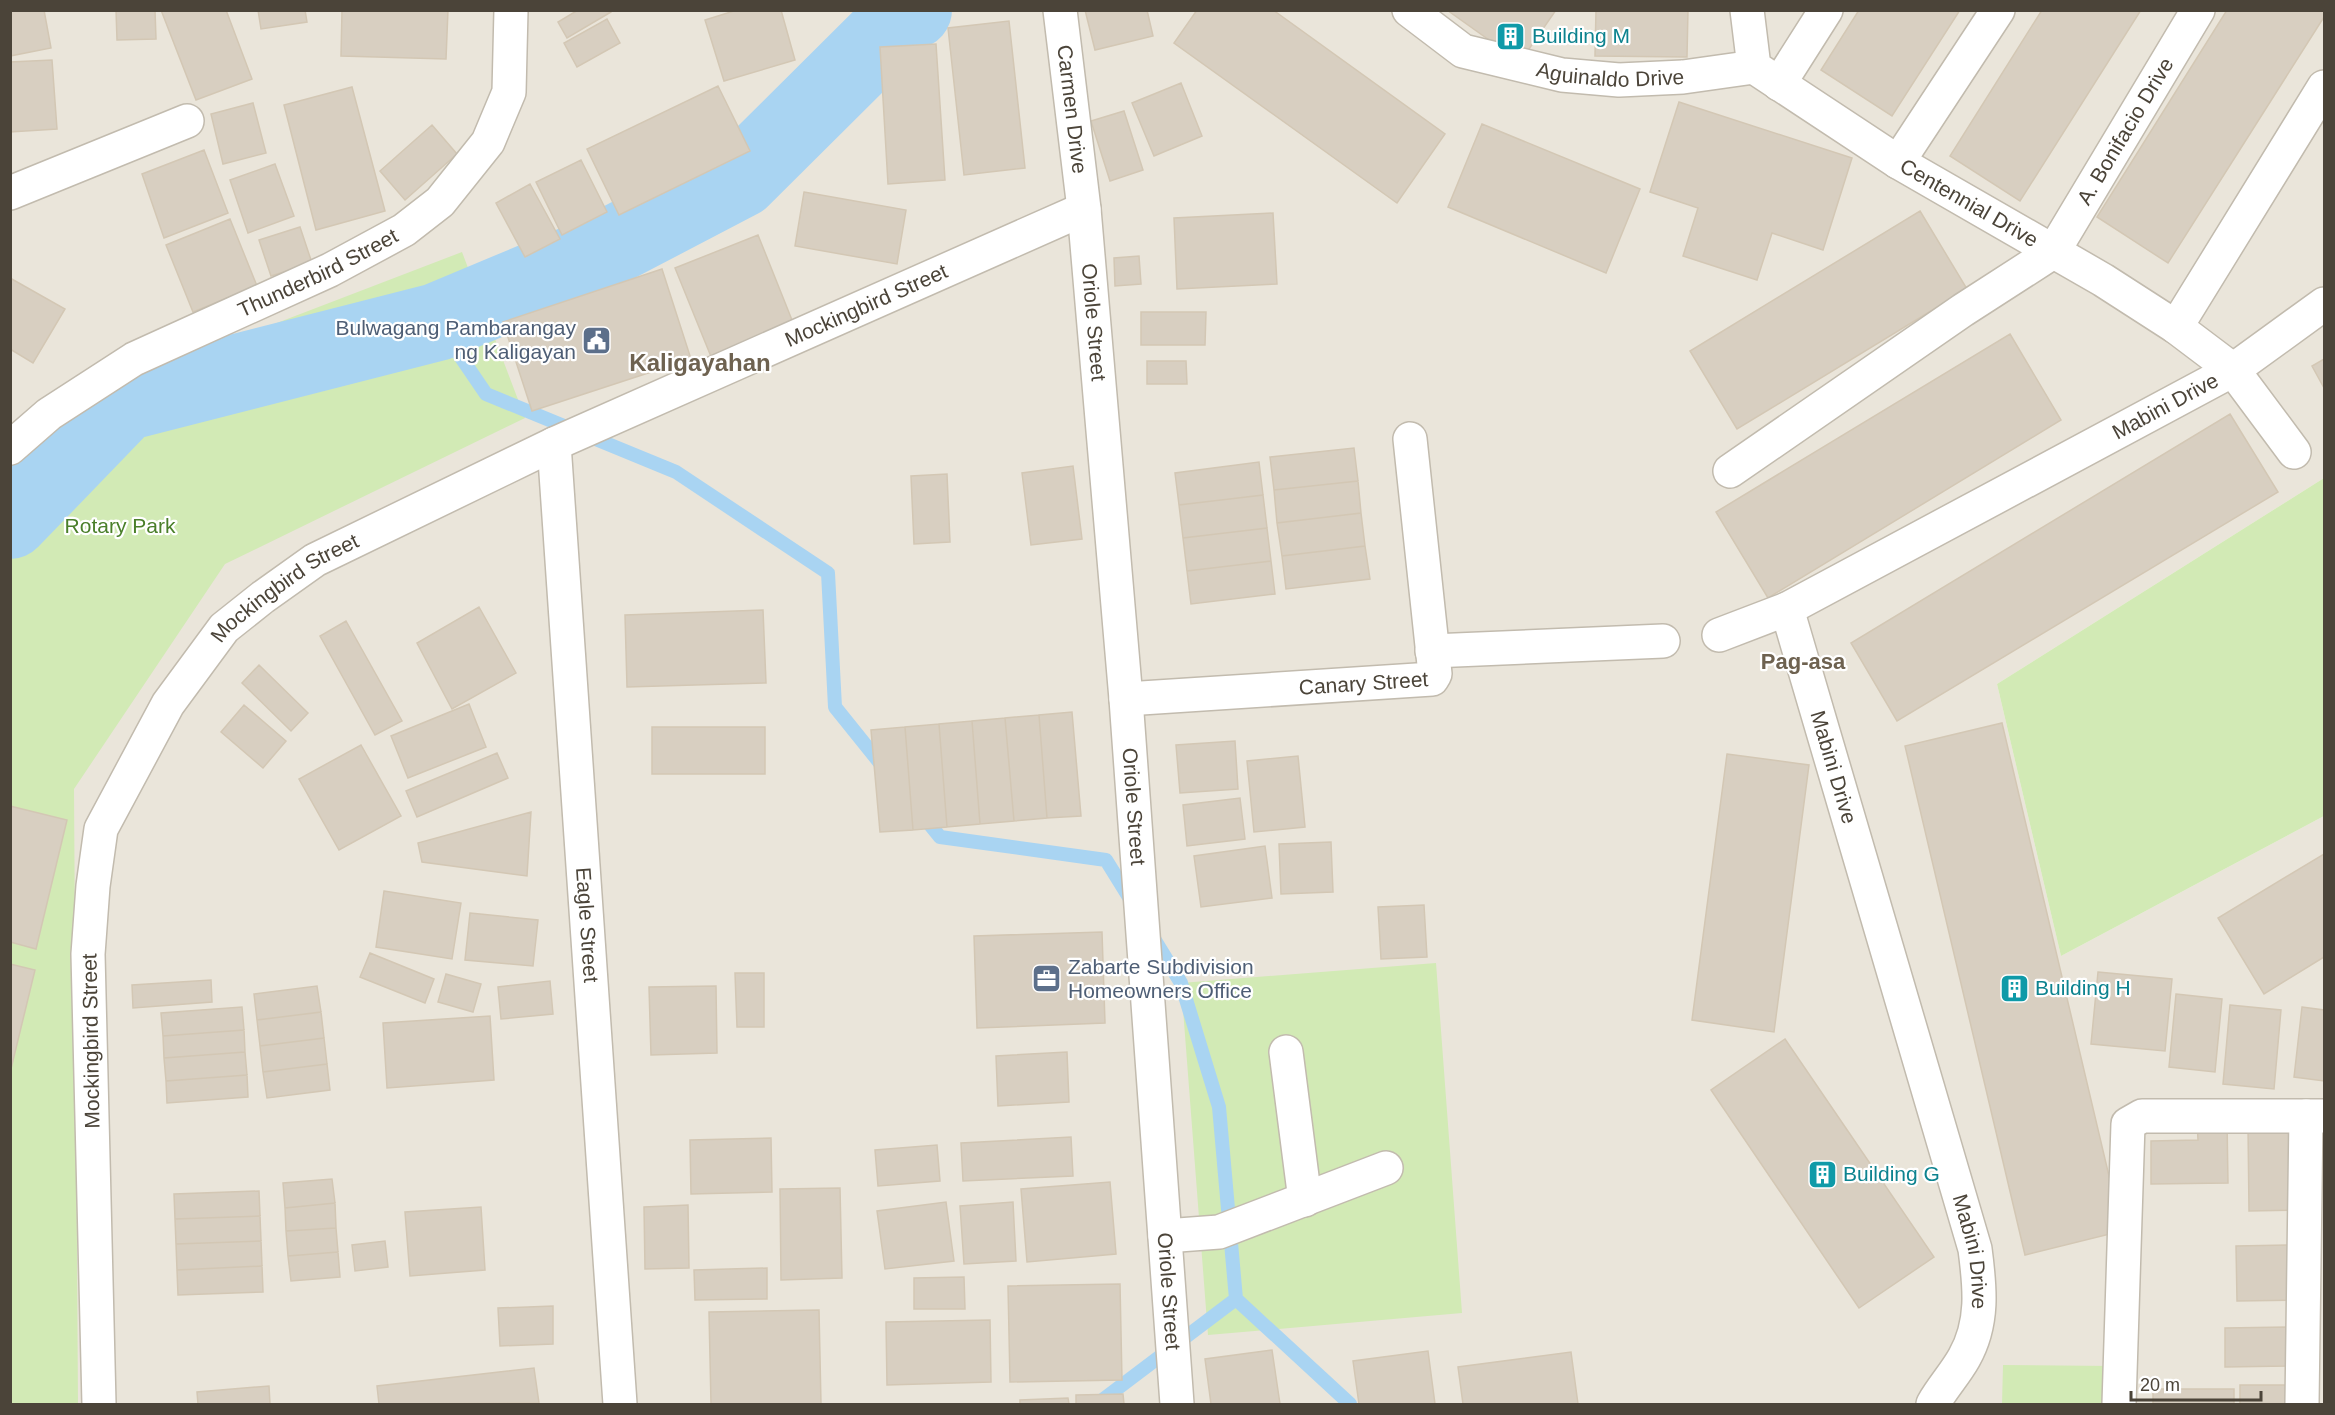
<svg xmlns="http://www.w3.org/2000/svg" width="2335" height="1415" font-family="Arial,sans-serif">
<rect width="100%" height="100%" fill="#f6f3ec"/>
<path fill="#eae5da" d="M10,11H2324V478L1997,684L2061,956L2324,816V1404H11Z"/>
<path fill="#d2eab5" d="M462,252L525,418L225,564L74,789L78,1404H11L10,473L22,457L201,352Z
M2324,478V816L2061,956L1997,684Z
M1436,963L1462,1313L1208,1335L1181,983Z
M2003,1365L2113,1366V1404H2002Z"/>
<g fill="none" stroke-linecap="round" stroke-linejoin="round">
<path stroke="#a9d4f2" stroke-width="14" d="M907,13V10
M437,322L486,394L676,472L828,573L835,707L884,768
M923,816L940,837L1106,860L1132,902
M1151,934L1181,983L1219,1107L1236,1299L1350,1404
M1097,1404L1236,1299"/>
<path stroke="#a9d4f2" stroke-width="78" d="M10,520L124,402L437,322L585,260L740,179L907,13L913,10"/>
</g>
<path fill="#d8cfc1" stroke="#d3c7b4" stroke-width="1.5" d="M10,10H44L51,48L10,56Z
M116,10H155L156,39L117,40Z
M161,10H226L252,79L196,100Z
M258,10H305L307,22L261,29Z
M342,10H448L446,59L341,56Z
M578,10H611V12L567,38L558,22Z
M737,10H781L795,60L724,81L705,20Z
M1085,10H1147L1153,36L1095,50Z
M1197,10H1273L1445,134L1397,203L1174,43Z
M1447,10H1556L1520,62Z
M1596,10H1688L1687,57L1595,56Z
M1859,10H1960L1892,116L1821,70Z
M2042,10H2141L2020,201L1950,156Z
M2227,10H2324V17L2168,263L2097,217Z
M607,19L620,43L577,67L564,43Z
M1009,21L1025,168L964,175L948,28Z
M936,44L945,180L888,184L880,47Z
M52,60L57,129L10,132V62Z
M1181,83L1202,136L1154,156L1132,103Z
M718,86L750,151L619,215L587,149Z
M352,87L385,211L316,230L284,105Z
M1679,102L1852,158L1823,250L1772,233L1757,280L1683,256L1698,208L1650,192Z
M253,103L266,153L223,164L211,114Z
M1124,111L1143,170L1110,181L1091,121Z
M1482,124L1640,189L1606,273L1448,207Z
M432,125L457,154L405,200L380,171Z
M204,150L228,213L164,238L142,174Z
M581,160L607,212L562,235L536,182Z
M275,164L294,216L248,233L230,180Z
M530,184L560,239L525,257L496,203Z
M804,192L906,210L897,264L795,246Z
M1920,211L1967,289L1737,429L1690,351Z
M1273,213L1277,284L1177,289L1174,218Z
M230,219L257,286L193,312L166,245Z
M300,227L312,263L271,276L259,240Z
M758,235L794,325L712,359L675,268Z
M1139,256L1141,284L1115,286L1114,258Z
M662,269L691,359L532,411L503,322Z
M10,278L65,309L33,363L10,349Z
M1141,312H1206L1205,345H1141Z
M2010,334L2061,420L1768,598L1716,512Z
M2324,359V388L2312,366Z
M1147,361H1186L1187,384H1147Z
M2230,414L2278,492L1897,721L1851,643Z
M1354,448L1358,481L1274,490L1270,457Z
M1259,462L1263,495L1179,505L1175,473Z
M1073,466L1082,539L1031,545L1022,473Z
M947,474L950,542L914,544L911,476Z
M1358,481L1361,513L1277,523L1274,490Z
M1263,495L1267,528L1183,538L1179,505Z
M1361,513L1365,546L1282,556L1277,523Z
M1267,528L1271,561L1187,571L1183,538Z
M1365,546L1370,579L1286,589L1282,556Z
M1271,561L1275,594L1191,604L1187,571Z
M479,607L516,673L452,709L417,643Z
M763,610L766,683L627,687L625,615Z
M346,621L402,721L375,735L320,636Z
M259,665L308,713L291,731L242,683Z
M469,704L486,747L408,778L391,736Z
M244,705L286,741L263,768L221,732Z
M1072,712L1081,816L1047,818L1039,715Z
M1039,715L1047,818L1014,821L1005,718Z
M1005,718L1014,821L980,824L972,721Z
M972,721L980,824L947,827L939,724Z
M2002,723L2122,1231L2025,1255L1905,746Z
M939,724L947,827L913,830L905,727Z
M652,727H765V774H652Z
M905,727L913,830L880,832L871,730Z
M1235,741L1238,789L1180,793L1176,745Z
M361,745L401,816L339,850L299,779Z
M497,753L508,778L417,817L406,791Z
M1727,754L1809,765L1774,1032L1692,1020Z
M1298,756L1305,827L1254,832L1247,761Z
M1240,798L1245,839L1187,846L1183,805Z
M10,806L67,820L36,949L10,942Z
M531,812L527,876L422,862L418,843Z
M1331,842L1333,892L1281,894L1279,844Z
M1265,846L1272,898L1201,907L1194,856Z
M2324,854V957L2264,994L2218,918Z
M384,891L461,903L452,959L376,947Z
M1424,905L1427,957L1381,959L1378,907Z
M470,913L538,920L533,966L465,960Z
M1102,932L1105,1023L977,1028L974,936Z
M370,953L434,979L425,1003L360,977Z
M10,964L35,970L10,1073Z
M2098,972L2172,979L2165,1051L2091,1044Z
M735,973H764V1027H737Z
M446,974L481,984L473,1012L438,1002Z
M211,980L212,1002L133,1008L132,985Z
M550,981L553,1014L501,1019L498,987Z
M317,986L321,1012L257,1020L254,994Z
M716,986L717,1053L651,1055L649,987Z
M2176,994L2222,999L2215,1072L2169,1067Z
M2230,1005L2281,1010L2274,1089L2223,1084Z
M242,1007L244,1030L163,1036L161,1013Z
M2302,1007L2324,1010V1081L2294,1077Z
M321,1012L324,1038L260,1046L257,1020Z
M490,1016L494,1080L387,1088L383,1023Z
M244,1030L245,1052L164,1058L163,1036Z
M324,1038L327,1064L263,1072L260,1046Z
M1785,1039L1934,1257L1859,1308L1711,1090Z
M245,1052L247,1075L166,1081L164,1058Z
M1067,1052L1069,1102L998,1106L996,1056Z
M327,1064L330,1090L267,1098L263,1072Z
M247,1075L248,1097L167,1103L166,1081Z
M2197,1120H2227L2228,1183L2151,1184V1141L2198,1140Z
M2304,1126L2305,1210L2249,1211L2248,1127Z
M1071,1137L1073,1176L963,1181L961,1143Z
M771,1138L772,1192L691,1194L690,1140Z
M937,1145L940,1181L878,1186L875,1150Z
M332,1179L335,1203L285,1208L283,1183Z
M1110,1182L1116,1254L1027,1262L1021,1189Z
M840,1188L842,1278L781,1280L780,1189Z
M259,1191L260,1216L175,1219L174,1194Z
M946,1202L954,1261L885,1269L877,1211Z
M1013,1202L1016,1261L964,1264L960,1206Z
M335,1203L336,1228L286,1231L285,1208Z
M688,1205L689,1268L645,1269L644,1207Z
M481,1207L485,1270L410,1276L405,1212Z
M260,1216L261,1241L176,1244L175,1219Z
M336,1228L338,1252L288,1256L286,1231Z
M261,1241L262,1266L177,1270L176,1244Z
M385,1241L388,1267L355,1271L352,1245Z
M2295,1245L2296,1300L2237,1301L2236,1246Z
M338,1252L340,1277L291,1281L288,1256Z
M262,1266L263,1292L178,1295L177,1270Z
M767,1268V1299L695,1300L694,1270Z
M964,1277L965,1309H914V1278Z
M1120,1284L1122,1380L1010,1382L1008,1286Z
M553,1306V1344L500,1346L498,1308Z
M819,1310L821,1404H711L709,1312Z
M990,1320L991,1382L887,1385L886,1322Z
M2288,1327V1366L2225,1367V1328Z
M1272,1350L1280,1404H1211L1205,1359Z
M1428,1351L1435,1404H1359L1353,1361Z
M1571,1352L1578,1404H1463L1458,1367Z
M534,1368L539,1403L379,1404L377,1386Z
M2240,1385H2293V1404H2240Z
M269,1386L270,1404H198L197,1392Z
M2153,1389H2234V1404H2153Z
M1123,1394L1124,1404H1076V1395Z
M1068,1398L1069,1404H1020V1400Z"/>
<g fill="none" stroke-linecap="round" stroke-linejoin="round">
<defs>
<g id="minor">
<path id="s1" d="M1060,10L1084,209L1126,699L1177,1404"/>
<path id="s2" d="M1409,10L1463,51L1562,75L1619,80L1683,77L1754,67"/>
<path id="s3" d="M1747,10L1754,67L1898,162L2103,280L2176,327L2233,370L2294,452"/>
<path d="M1779,84L1826,10"/>
<path d="M1898,162L1998,10"/>
<path d="M10,193L187,121"/>
<path d="M2176,327L2324,87"/>
<path id="s4" d="M554,444L620,1404"/>
<path id="s5" d="M10,448L49,414L134,359L330,270L404,230L440,202L488,142L509,92L511,10"/>
<path id="s6" d="M1730,471L1963,310L2053,252L2198,10"/>
<path id="s7" d="M1787,609L1975,1249C1980,1287 1984,1323 1964,1358C1955,1374 1942,1388 1933,1404"/>
<path id="s8" d="M1719,635L1787,609L2233,370L2324,304"/>
<path d="M1432,651L1663,641"/>
<path id="s9" d="M1126,699L1432,679L1435,674L1410,439"/>
<path d="M1286,1052L1305,1200"/>
<path d="M1165,1236L1219,1232L1386,1168"/>
<path id="s10" d="M99,1404L88,954L93,886L101,829L168,704L224,628L263,597L315,560L554,444L1084,209"/>
<path d="M2119,1404L2128,1124L2142,1116H2324"/>
<path d="M2302,1404L2306,1116"/>
</g>
</defs>
<use href="#minor" stroke="#c2bbae" stroke-width="36"/>
<use href="#minor" stroke="#fff" stroke-width="33"/>
</g>
<defs>
<symbol id="building-square" viewBox="-11 -11 22 22"><rect x="-9" y="-9" width="18" height="18" rx="4" fill="#0f9aa8" stroke="#fff"/><path d="M-4-6H4V6H1V3H-1V6H-4ZM-2.5-4.3h1.7v1.8h-1.7ZM.8-4.3h1.7v1.8H.8ZM-2.5-1h1.7V.8h-1.7ZM.8-1h1.7V.8H.8Z" fill="#fff"/></symbol>
<symbol id="civic-square" viewBox="-11 -11 22 22"><rect x="-9" y="-9" width="18" height="18" rx="4" fill="#5c6f8a" stroke="#fff"/><path d="M-.6-6.5H3V-4.5H.6V-3L4-1V1h2V6H-6V1h2V-1L-.6-3ZM-1.2 2.5V6h2.4V2.5Z" fill="#fff"/></symbol>
<symbol id="office-square" viewBox="-11 -11 22 22"><rect x="-9" y="-9" width="18" height="18" rx="4" fill="#5c6f8a" stroke="#fff"/><path d="M-6-3h4V-5.5h4V-3h4V5H-6ZM-1-4.5V-3h2v-1.5ZM-6 0V1H6V0Z" fill="#fff"/></symbol>
</defs>
<g fill-rule="evenodd">
<use href="#building-square" x="1494" y="20" width="33" height="33"/>
<use href="#civic-square" x="580" y="324" width="33" height="33"/>
<use href="#office-square" x="1030" y="962" width="33" height="33"/>
<use href="#building-square" x="1998" y="972" width="33" height="33"/>
<use href="#building-square" x="1806" y="1158" width="33" height="33"/>
</g>
<g text-anchor="middle" stroke-width="4.5" stroke-linejoin="round" paint-order="stroke">
<g font-size="21" fill="#0d838f" stroke="#fff" text-anchor="start">
<text x="1532" y="43">Building M</text>
<text x="2035" y="995">Building H</text>
<text x="1843" y="1181">Building G</text>
</g>
<g font-size="21" fill="#4b4439" stroke="#fff">
<text dy="7" stroke="none"><textPath href="#s2" startOffset="218">Aguinaldo Drive</textPath></text>
<text dy="7" stroke="none"><textPath href="#s1" startOffset="100">Carmen Drive</textPath></text>
<text dy="7" stroke="none"><textPath href="#s6" startOffset="531">A. Bonifacio Drive</textPath></text>
<text dy="7" stroke="none"><textPath href="#s3" startOffset="312">Centennial Drive</textPath></text>
<text dy="7" stroke="none"><textPath href="#s5" startOffset="356">Thunderbird Street</textPath></text>
<text dy="7" stroke="none"><textPath href="#s10" startOffset="1533">Mockingbird Street</textPath></text>
<text dy="7" stroke="none"><textPath href="#s1" startOffset="314">Oriole Street</textPath></text>
<text dy="7" stroke="none"><textPath href="#s8" startOffset="502">Mabini Drive</textPath></text>
<text dy="7" stroke="none"><textPath href="#s10" startOffset="885">Mockingbird Street</textPath></text>
<text dy="7" stroke="none"><textPath href="#s9" startOffset="238">Canary Street</textPath></text>
<text dy="7" stroke="none"><textPath href="#s7" startOffset="165">Mabini Drive</textPath></text>
<text dy="7" stroke="none"><textPath href="#s1" startOffset="800">Oriole Street</textPath></text>
<text dy="7" stroke="none"><textPath href="#s4" startOffset="482">Eagle Street</textPath></text>
<text transform="translate(91 1041) rotate(-91)" y="7">Mockingbird Street</text>
<text dy="7" stroke="none"><textPath href="#s7" startOffset="669">Mabini Drive</textPath></text>
<text dy="7" stroke="none"><textPath href="#s1" startOffset="1286">Oriole Street</textPath></text>
</g>
<g font-size="21" fill="#4e5e75" stroke="#fff" text-anchor="end">
<text x="576" y="335">Bulwagang Pambarangay<tspan x="576" dy="24">ng Kaligayan</tspan></text>
<text x="1068" y="974" text-anchor="start">Zabarte Subdivision<tspan x="1068" dy="24">Homeowners Office</tspan></text>
</g>
<g font-size="21" fill="#4a7f2a" stroke="#fff">
<text x="120" y="533">Rotary Park</text>
</g>
<g font-size="22" font-weight="bold" fill="#6e6250" stroke="#fff">
<text x="1803" y="669">Pag-asa</text>
</g>
<g font-size="24" font-weight="bold" fill="#6e6250" stroke="#fff">
<text x="700" y="371">Kaligayahan</text>
</g>
</g>
<rect width="2335" height="1415" fill="none" stroke="#4b4439" stroke-width="24"/>
<path d="M2131 1391v9h130v-9" fill="none" stroke="#4b4439" stroke-width="3"/>
<text x="2140" y="1391" font-size="18" fill="#4b4439" stroke="#ffffff" stroke-width="4.5" paint-order="stroke">20 m</text>
</svg>
